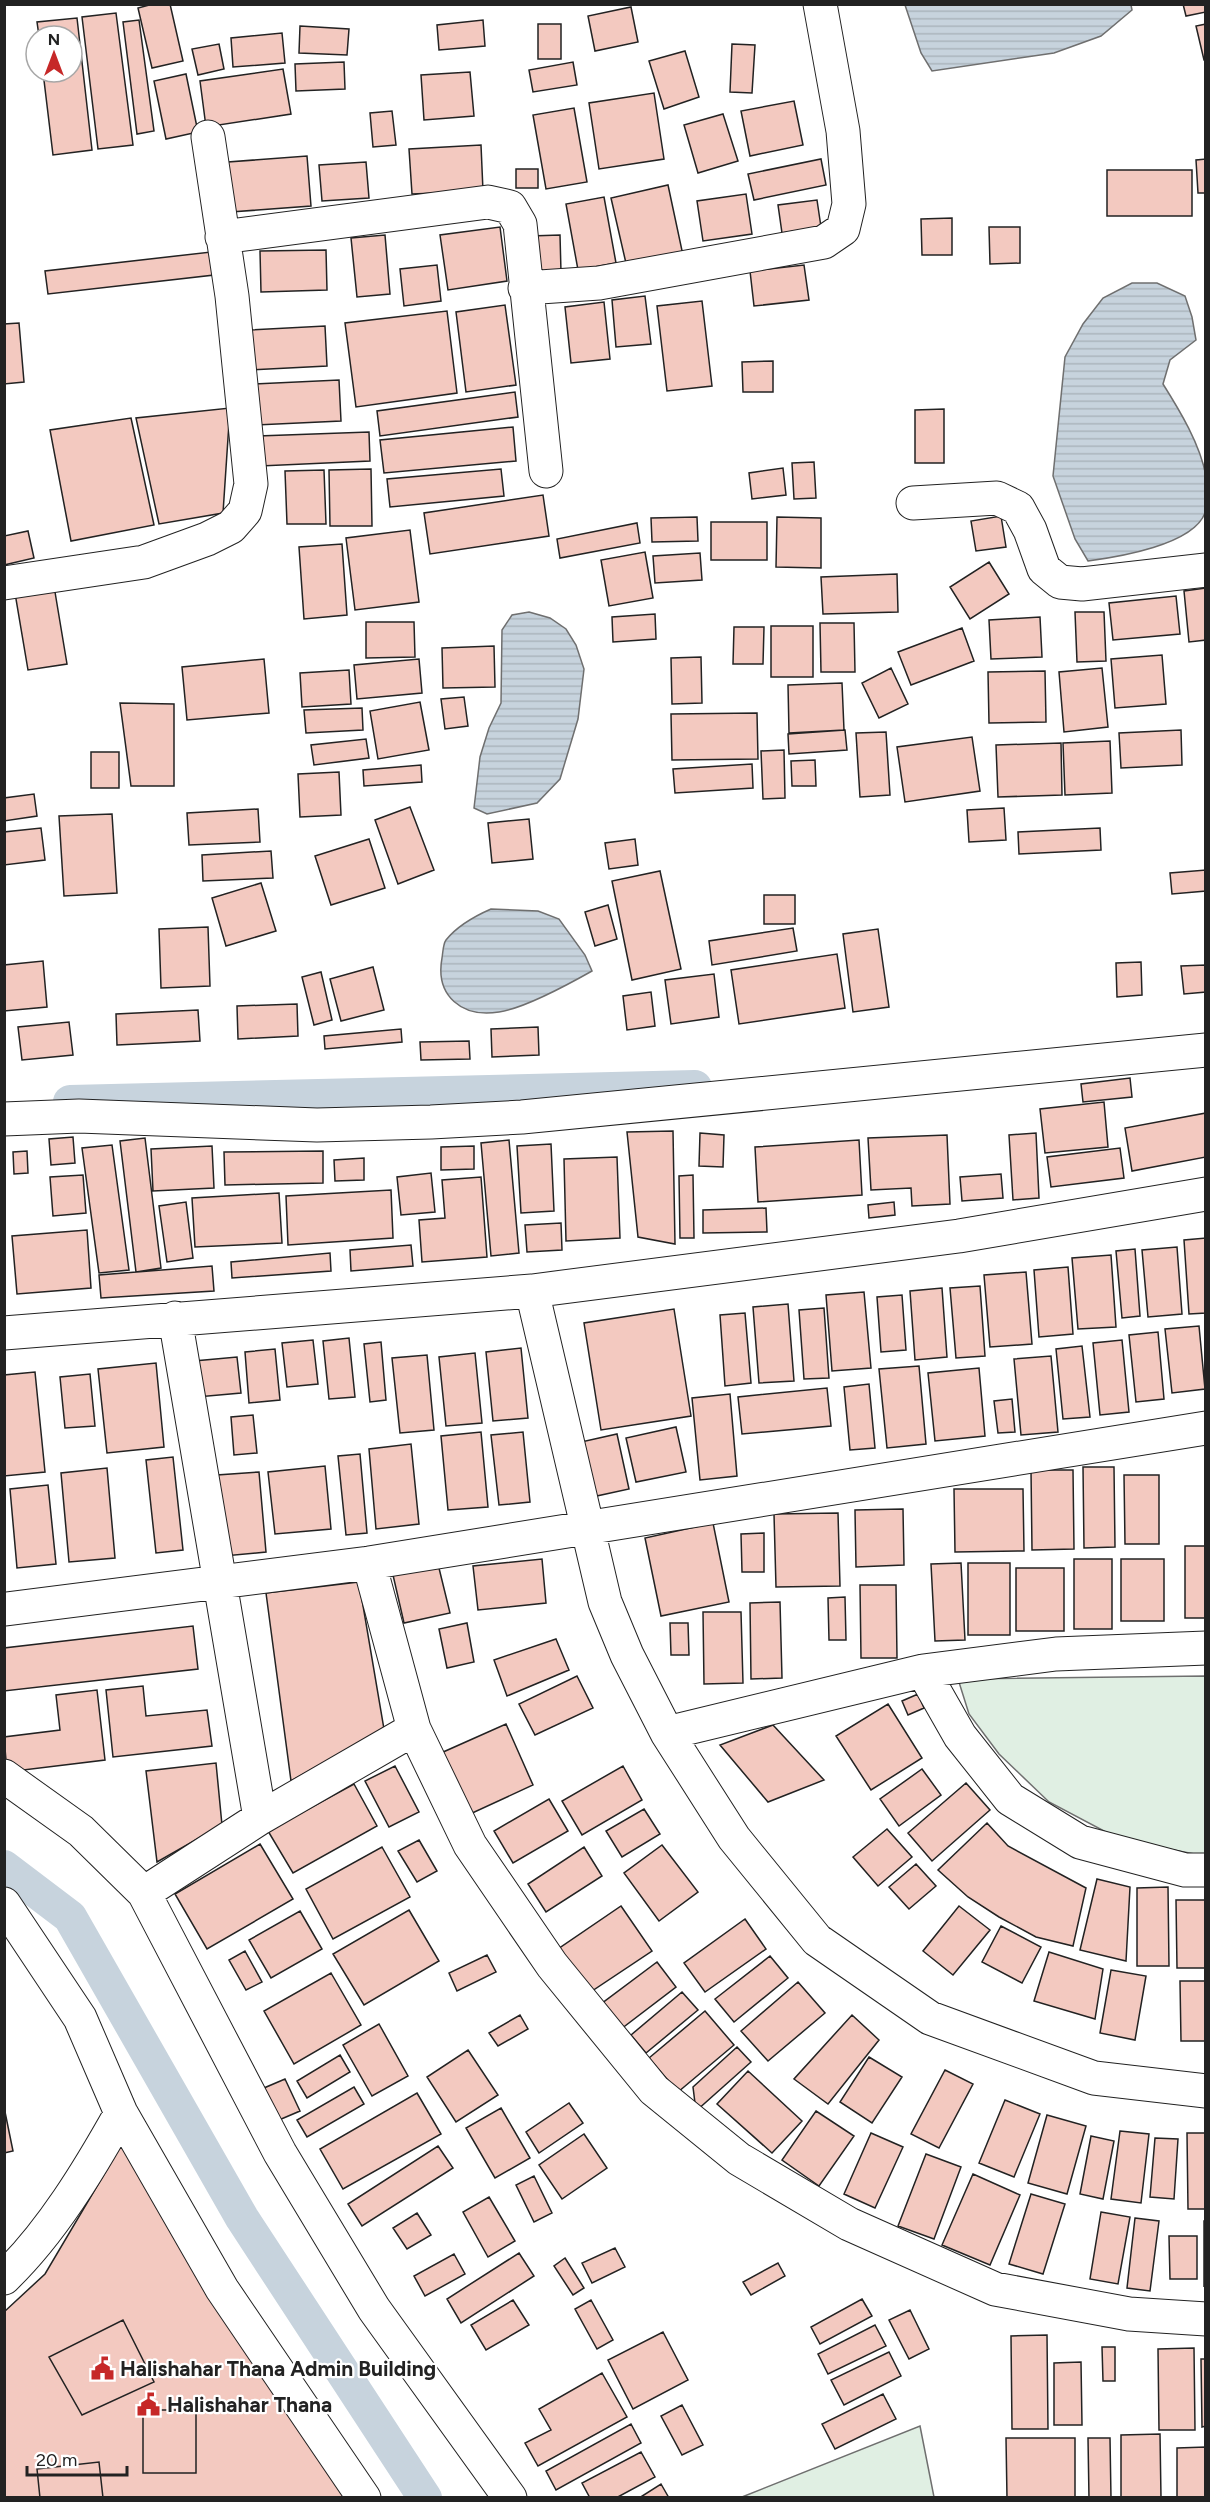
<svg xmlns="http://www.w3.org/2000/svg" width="1210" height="2502" font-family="Figtree,sans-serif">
<defs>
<pattern id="water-rules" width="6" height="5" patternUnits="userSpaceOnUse" patternTransform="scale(1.5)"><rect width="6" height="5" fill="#c7d3dd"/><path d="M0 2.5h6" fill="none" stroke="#abb5bd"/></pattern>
</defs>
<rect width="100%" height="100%" fill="#fff"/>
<path fill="#e0efe3" stroke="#6f6f6f" stroke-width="1.5" d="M1205,1676V1856L1121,1840L1049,1802L999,1754L969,1714L958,1679Z
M920,2426L934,2497H742Z"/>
<path fill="url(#water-rules)" stroke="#6f6f6f" stroke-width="1.5" d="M1131,5L1132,10L1101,36L1054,53L932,71L921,53L905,5Z
M1132,283H1157L1185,296L1192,317L1196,340L1170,360L1163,384C1180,411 1200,444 1206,476C1207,484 1206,492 1206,500C1206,503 1207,510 1205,513C1193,545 1118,557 1088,561L1075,539L1053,476L1065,357L1083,324L1103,298Z
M529,612L550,618L566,629L576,645L584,669L578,719L560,779L537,803L487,814L474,808L480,757L489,728L501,703L502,630L512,615Z
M491,909L538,911L559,919L585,955L592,971C569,984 525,1008 499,1012C462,1018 435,996 442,958C443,952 443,944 446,940C458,925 475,916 491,909Z"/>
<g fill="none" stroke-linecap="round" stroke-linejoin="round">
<path stroke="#c7d3dd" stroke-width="34" d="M70,1102L695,1087
M4,1867L70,1917L242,2218L425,2498"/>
</g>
<path fill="#f3c9c0" stroke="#222" stroke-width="1.5" d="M153,4H170L183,61L152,68L138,8Z
M1183,4H1206V12L1186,16Z
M631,7L638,42L595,51L588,16Z
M116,13L133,145L98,149L82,17Z
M77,18L92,150L53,155L43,72H72V36H39L37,22Z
M139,20L154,131L137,134L123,22Z
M483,20L485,46L439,50L437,25Z
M538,24H561V59H538Z
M1206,24V60H1204L1196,26Z
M300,26L349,29L347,55L299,53Z
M282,33L285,63L233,67L231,38Z
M219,44L224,69L198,75L192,49Z
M732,44L755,45L752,93L730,92Z
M685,51L699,97L664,109L649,61Z
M344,62L345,89L296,91L295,64Z
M573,62L577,85L533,92L529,70Z
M283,69L291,114L206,127L200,81Z
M470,72L474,116L424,120L421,75Z
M186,74L198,132L166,139L154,81Z
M654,93L664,159L599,169L589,103Z
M794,101L803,145L750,156L741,111Z
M574,108L587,182L546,189L533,115Z
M392,111L396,145L373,147L370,113Z
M723,114L738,161L698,173L684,125Z
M481,145L483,191L412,194L409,149Z
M307,156L311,206L231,212L228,162Z
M821,159L826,185L754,200L748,174Z
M1206,159V193H1198L1196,160Z
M366,162L369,198L322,201L319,165Z
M516,169H538V188H516Z
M1107,170H1192V216H1107Z
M668,185L684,260L628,272L611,198Z
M746,194L752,234L703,241L697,201Z
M604,197L616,263L578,270L566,204Z
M817,200L821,227L782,233L778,205Z
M952,218V255H922L921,219Z
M500,227L507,281L448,290L440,235Z
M989,227H1020V263L990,264Z
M385,235L390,294L357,297L351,238Z
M560,235L561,272H530V236Z
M326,250L327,290L261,292L260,251Z
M211,252L214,275L48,294L45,271Z
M437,265L441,301L404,306L400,269Z
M804,265L809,300L754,306L750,271Z
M645,296L651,344L616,347L612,300Z
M702,301L712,386L667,391L657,306Z
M604,302L610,359L571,363L565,307Z
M505,305L516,385L466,392L456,312Z
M447,311L457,393L356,407L345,323Z
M19,323L24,382L4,384V324Z
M325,326L327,366L251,370L249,330Z
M773,361V392H743L742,362Z
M339,380L341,421L256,425L254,384Z
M515,392L518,417L380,436L377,411Z
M230,408L223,513L159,524L136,418Z
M944,409V463H915V410Z
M131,418L154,525L71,541L50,430Z
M513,427L516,461L384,473L380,440Z
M369,432L370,461L260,466L258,436Z
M814,462L816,498L794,499L792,463Z
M783,468L786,495L752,499L749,473Z
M371,469L372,526H330L329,470Z
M501,469L504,496L390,507L387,479Z
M324,470L326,524H287L285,471Z
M543,495L549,536L430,554L424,513Z
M1001,516L1006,547L976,551L971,521Z
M697,517L698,541L652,542L651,518Z
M777,517L821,518V568L776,567Z
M711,522H767V560H711Z
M637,523L640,543L560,558L557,539Z
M410,530L419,602L355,610L346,538Z
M28,531L34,558L4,565V536Z
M342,544L347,615L304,619L299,547Z
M645,552L653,598L609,606L601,560Z
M700,553L702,580L655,583L653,556Z
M989,562L1009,594L970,619L950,587Z
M897,574L898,612L823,614L821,577Z
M54,586L67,664L28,670L15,593Z
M1206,588V640L1189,642L1184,591Z
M1176,596L1180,634L1113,640L1109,603Z
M1075,612H1104L1106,661L1077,662Z
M655,614L656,639L613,642L612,617Z
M1040,617L1042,657L991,659L989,620Z
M366,622H414L415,657L366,658Z
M820,623H854L855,672H821Z
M771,626H813V677H771Z
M734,627H764L763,664H733Z
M962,628L974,661L911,685L898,652Z
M494,646L495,687L443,688L442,648Z
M1162,655L1166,704L1115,708L1111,659Z
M701,657L702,703L672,704L671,658Z
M264,659L269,713L187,720L182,667Z
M419,659L422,693L357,699L354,665Z
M891,668L908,704L879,718L862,683Z
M1102,668L1108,727L1064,732L1059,672Z
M349,670L351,704L302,707L300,673Z
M1045,671L1046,722L989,723L988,672Z
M842,683L844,730L789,733L788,685Z
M464,697L468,726L445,729L441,699Z
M420,702L429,750L378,759L370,711Z
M120,703L174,704V786H131Z
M362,708L363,730L306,733L304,710Z
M757,713L758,759L672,760L671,714Z
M845,730L847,750L789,754L788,734Z
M1181,730L1182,765L1121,768L1119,733Z
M886,732L890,795L860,797L856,733Z
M972,737L980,791L905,802L897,747Z
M366,739L369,758L314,765L311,745Z
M1110,741L1112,793L1065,795L1063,743Z
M1061,743L1062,795L998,797L996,745Z
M784,750L785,798L763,799L761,751Z
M91,752H119V788H91Z
M815,760L816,786H792L791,761Z
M752,764L753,788L675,793L673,769Z
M421,765L422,782L364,786L363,770Z
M339,772L341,815L300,817L298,774Z
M34,794L37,816L4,821V798Z
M410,807L434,870L398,884L375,820Z
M1004,808L1006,840L969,842L967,810Z
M258,809L260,842L189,845L187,813Z
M112,814L117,893L64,896L59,816Z
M529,819L533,859L492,863L488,823Z
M41,828L45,860L4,865V832Z
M1100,828L1101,850L1019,854L1018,832Z
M369,839L385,888L331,905L315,856Z
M635,839L638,865L609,869L605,843Z
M271,851L273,878L203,881L202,855Z
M1206,870V891L1172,894L1170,873Z
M660,871L681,969L632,980L612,881Z
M261,883L276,931L226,946L212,898Z
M764,895H795V924H764Z
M608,905L617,939L595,946L585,912Z
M208,927L210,986L161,988L159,929Z
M793,928L797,951L712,965L709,941Z
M878,929L889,1007L853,1012L843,934Z
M837,954L845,1008L739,1024L731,970Z
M43,961L47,1007L4,1011V965Z
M1141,962L1142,995L1117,997L1116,963Z
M1206,965V992L1184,994L1181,966Z
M373,967L384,1010L341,1021L330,979Z
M321,972L332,1020L314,1025L302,977Z
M714,974L719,1017L671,1024L665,980Z
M651,992L655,1026L627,1030L623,996Z
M297,1004L298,1036L238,1039L237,1006Z
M198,1010L200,1041L117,1045L116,1014Z
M69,1022L73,1055L22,1060L18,1027Z
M538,1027L539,1055L492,1057L491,1029Z
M401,1029L402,1042L325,1049L324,1036Z
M469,1041L470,1059L421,1060L420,1042Z
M1130,1078L1132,1097L1083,1102L1081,1084Z
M1104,1102L1108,1147L1045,1153L1040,1109Z
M1206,1113V1157L1132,1171L1125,1128Z
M673,1131L675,1244L638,1237L627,1132Z
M700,1133L724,1135L723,1167L699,1166Z
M1036,1133L1039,1198L1013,1200L1009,1135Z
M947,1135L950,1204L912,1206L911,1188L871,1190L868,1138Z
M73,1137L75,1163L51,1165L49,1139Z
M145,1138L161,1268L136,1272L120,1141Z
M509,1140L519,1253L491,1256L481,1143Z
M859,1140L862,1195L758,1202L755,1147Z
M551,1144L554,1211L521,1213L517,1146Z
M112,1145L129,1270L99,1273L82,1148Z
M212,1146L214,1188L153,1191L151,1149Z
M474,1146V1169L441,1170V1147Z
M1120,1148L1124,1178L1051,1187L1047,1157Z
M27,1151L28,1173L14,1174L13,1152Z
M323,1151V1183L225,1185L224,1152Z
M617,1157L620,1238L566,1241L564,1159Z
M364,1158V1180L335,1181L334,1160Z
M431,1173L435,1212L401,1215L397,1177Z
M1001,1174L1003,1198L962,1201L960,1177Z
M83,1175L86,1213L53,1216L50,1177Z
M693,1175L694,1238H680L679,1176Z
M481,1177L487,1257L422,1262L419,1220L445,1218L442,1180Z
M391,1190L393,1238L288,1245L286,1196Z
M279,1193L282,1243L195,1247L192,1198Z
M186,1202L193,1258L167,1262L159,1206Z
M894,1202L895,1215L869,1218L868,1205Z
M766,1208L767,1232L703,1233V1210Z
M561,1223L562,1250L527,1252L525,1225Z
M87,1230L91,1288L17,1294L12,1236Z
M1206,1238V1313L1189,1314L1184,1240Z
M411,1245L413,1266L351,1271L350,1250Z
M1177,1247L1182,1314L1148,1317L1142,1250Z
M1135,1249L1140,1316L1122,1318L1116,1251Z
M330,1253L331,1271L232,1278L231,1262Z
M1111,1255L1116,1327L1078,1329L1072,1258Z
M212,1266L214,1291L101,1298L99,1275Z
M1068,1267L1073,1334L1039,1337L1034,1270Z
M1026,1272L1032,1344L990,1347L984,1275Z
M980,1286L985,1356L956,1358L950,1288Z
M942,1288L947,1357L915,1360L910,1291Z
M864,1292L871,1368L832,1371L826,1295Z
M902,1295L906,1350L881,1352L877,1297Z
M788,1304L794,1381L759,1383L753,1307Z
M824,1308L829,1378L804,1379L799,1310Z
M674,1309L691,1416L601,1430L584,1323Z
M745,1313L751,1383L725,1386L720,1315Z
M1199,1326L1205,1389L1172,1393L1165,1329Z
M1158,1332L1164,1399L1136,1402L1129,1335Z
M349,1338L355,1397L329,1399L323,1341Z
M313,1340L318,1384L287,1387L282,1343Z
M1122,1340L1129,1412L1100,1415L1093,1343Z
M381,1342L386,1400L370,1402L364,1344Z
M1082,1346L1090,1417L1063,1419L1056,1349Z
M521,1348L528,1418L493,1421L486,1352Z
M275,1349L280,1400L249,1403L245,1352Z
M475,1353L482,1423L446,1426L439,1357Z
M427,1355L434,1430L400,1433L392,1358Z
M1051,1356L1058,1432L1021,1435L1014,1359Z
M237,1357L241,1393L197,1397L194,1361Z
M156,1363L164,1447L107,1453L98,1369Z
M919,1366L926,1444L887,1448L879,1369Z
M979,1368L985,1436L935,1441L928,1373Z
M35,1372L45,1472L4,1476V1375Z
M90,1374L95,1426L65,1428L60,1377Z
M869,1384L875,1448L850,1450L844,1387Z
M827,1388L831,1426L742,1434L738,1397Z
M730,1394L737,1476L700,1480L692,1398Z
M1012,1399L1015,1432L998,1433L994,1401Z
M253,1415L257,1453L234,1455L231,1417Z
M676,1427L686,1472L636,1482L626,1438Z
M481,1432L488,1507L448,1510L441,1436Z
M523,1432L530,1502L499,1505L491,1435Z
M617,1434L629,1489L592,1497L581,1442Z
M411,1444L419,1524L376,1529L369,1449Z
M360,1454L367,1533L346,1535L338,1456Z
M173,1457L183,1550L156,1553L146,1460Z
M325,1466L331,1529L275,1534L268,1472Z
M1083,1467H1114L1115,1547L1084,1548Z
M107,1468L115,1558L69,1562L61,1473Z
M1031,1470H1073L1074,1549L1032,1550Z
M259,1472L266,1552L224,1556L217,1475Z
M1124,1475H1159V1544H1125Z
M48,1485L56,1564L17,1568L10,1489Z
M954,1489H1023L1024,1551L955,1552Z
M903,1509L904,1565L856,1567L855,1510Z
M838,1513L840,1586L776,1587L774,1514Z
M713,1523L729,1602L661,1616L645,1538Z
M764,1533V1572H742L741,1534Z
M1185,1546H1206V1618H1185Z
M542,1559L546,1603L478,1610L473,1566Z
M1074,1559H1112V1629H1074Z
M1121,1559H1164V1621H1121Z
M961,1563L965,1640L935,1641L931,1564Z
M968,1563H1010V1635H968Z
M438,1564L450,1613L404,1623L393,1575Z
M1016,1568H1064V1631H1016Z
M359,1582L384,1729L291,1781L266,1593Z
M860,1585H896L897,1658H861Z
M845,1597L846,1640H829L828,1598Z
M780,1602L782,1678L751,1679L750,1603Z
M703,1612H741L743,1683L704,1684Z
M467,1623L474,1662L447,1668L439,1629Z
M670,1623H688L689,1655H671Z
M193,1626L198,1669L4,1691V1648Z
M556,1639L569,1670L507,1696L494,1660Z
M577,1676L593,1708L535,1735L519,1704Z
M143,1686L146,1716L207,1710L212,1746L113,1757L106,1690Z
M97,1690L105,1760L7,1772L4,1737L60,1730L56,1695Z
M918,1694L924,1708L908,1715L902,1701Z
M888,1704L922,1758L871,1790L836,1736Z
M506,1724L533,1785L468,1815L441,1753Z
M773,1725L824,1780L768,1802L720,1745Z
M216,1763L222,1825L157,1862L146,1771Z
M395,1766L419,1812L389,1827L365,1781Z
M623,1766L642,1800L582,1835L562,1801Z
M922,1769L941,1795L899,1826L880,1799Z
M966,1783L990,1810L932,1861L908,1833Z
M354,1784L377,1826L293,1873L268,1831Z
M549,1799L568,1831L513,1863L494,1831Z
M644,1809L660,1834L622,1857L606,1831Z
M987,1823L1008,1846L1086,1888L1073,1946L1036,1937L999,1917L968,1897L938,1870Z
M887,1829L912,1857L878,1886L853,1857Z
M419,1840L437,1871L417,1882L398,1851Z
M260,1844L293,1899L207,1949L175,1894Z
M662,1845L698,1892L659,1921L624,1873Z
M382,1847L410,1897L333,1939L306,1889Z
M584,1847L602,1876L546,1912L528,1884Z
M916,1864L936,1886L909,1909L889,1887Z
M1097,1879L1130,1887L1126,1961L1080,1950Z
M1168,1887L1169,1966H1137V1888Z
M1176,1900H1205L1206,1968H1177Z
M621,1906L652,1951L589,1993L558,1949Z
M959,1906L990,1930L953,1975L923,1951Z
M409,1910L439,1961L364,2005L333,1954Z
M300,1911L322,1949L271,1978L249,1940Z
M745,1919L766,1949L705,1992L684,1963Z
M1001,1926L1041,1947L1022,1983L982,1962Z
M245,1951L262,1982L246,1990L229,1960Z
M1049,1952L1103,1969L1095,2019L1034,2001Z
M487,1955L496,1972L457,1991L449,1973Z
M770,1956L788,1978L734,2022L715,1999Z
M657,1962L676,1987L621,2029L601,2004Z
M1111,1970L1146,1976L1135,2040L1100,2033Z
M331,1973L361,2025L294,2064L264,2011Z
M1180,1981H1206V2041H1181Z
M798,1982L825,2013L768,2061L741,2031Z
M682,1992L698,2010L646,2053L631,2035Z
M705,2011L734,2045L678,2092L649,2058Z
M520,2015L528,2029L498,2046L489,2033Z
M852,2015L879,2040L828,2104L794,2079Z
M379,2024L408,2076L372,2096L343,2045Z
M737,2047L751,2062L696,2111L693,2087Z
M468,2050L498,2095L456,2122L427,2077Z
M340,2055L350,2072L307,2098L297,2081Z
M869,2057L902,2077L872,2123L840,2102Z
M945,2070L973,2084L939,2148L911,2134Z
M748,2071L802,2121L772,2153L717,2104Z
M285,2079L300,2111L279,2120L264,2088Z
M354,2087L364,2104L307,2137L297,2120Z
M417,2093L441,2134L343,2189L320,2149Z
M1005,2100L1040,2114L1014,2177L979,2163Z
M569,2103L583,2123L539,2153L526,2132Z
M4,2107L13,2151L4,2153Z
M501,2108L530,2158L495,2178L466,2128Z
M816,2111L854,2136L819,2186L782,2160Z
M1047,2115L1086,2126L1067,2194L1028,2183Z
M120,2128L351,2498H4V2312L45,2274L109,2166Z
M1120,2131L1149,2134L1141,2203L1111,2199Z
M871,2133L903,2147L875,2208L844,2194Z
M1187,2133H1206V2209H1188Z
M584,2134L607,2168L562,2199L539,2165Z
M1091,2136L1114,2141L1103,2199L1080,2194Z
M1155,2138L1178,2139L1174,2199L1150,2197Z
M438,2146L453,2168L362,2226L348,2204Z
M926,2154L961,2167L934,2239L898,2226Z
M973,2174L1020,2195L990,2265L942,2245Z
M534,2176L552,2213L534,2222L516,2185Z
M1031,2194L1065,2204L1043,2274L1009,2264Z
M489,2197L515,2241L488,2257L463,2212Z
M1101,2212L1130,2217L1118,2284L1090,2279Z
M417,2213L431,2235L407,2249L393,2228Z
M1135,2218L1159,2221L1150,2291L1127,2288Z
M1204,2221H1206L1204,2287Z
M1169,2236H1197V2279H1170Z
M615,2248L625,2267L592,2283L582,2263Z
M519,2253L534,2276L461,2323L447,2299Z
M454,2254L465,2274L425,2296L414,2276Z
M565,2258L584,2288L573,2295L554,2266Z
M778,2263L785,2276L751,2295L743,2282Z
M862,2299L872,2316L820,2344L811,2327Z
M513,2300L529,2325L486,2350L471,2325Z
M591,2300L613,2340L597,2349L575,2309Z
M910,2310L929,2349L909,2359L889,2320Z
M123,2320L154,2382L82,2415L49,2357Z
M875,2325L886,2346L828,2374L818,2354Z
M663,2332L688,2380L633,2409L608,2360Z
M1047,2335L1048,2429H1012L1011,2336Z
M1102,2347H1115V2381H1103Z
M1194,2348L1195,2430H1159L1158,2349Z
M889,2352L901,2376L844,2405L831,2380Z
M1201,2359H1206V2426L1202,2427Z
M1081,2362L1082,2425H1054V2363Z
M602,2373L627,2417L538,2466L525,2443L551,2430L539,2409Z
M883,2394L896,2419L835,2449L822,2424Z
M682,2405L703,2445L682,2455L661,2416Z
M143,2410H196V2473H143Z
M631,2424L641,2443L556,2490L546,2471Z
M1160,2434L1161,2498H1121V2435Z
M1006,2438H1075V2498H1007Z
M1088,2438H1110L1111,2498H1089Z
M1206,2447V2498H1177V2448Z
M641,2452L655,2477L616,2498H590L582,2483Z
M99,2462L103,2498H40L37,2469Z
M661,2484L669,2498H639Z"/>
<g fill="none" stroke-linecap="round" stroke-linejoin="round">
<defs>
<path id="minor" d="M222,237L488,202L510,207L520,224L546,471
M525,288L599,283L824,242L843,229L849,204L843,131L820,4
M913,503L997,498L1018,508L1030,530L1044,569L1060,582L1082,584L1206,570
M4,583L144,562L207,539L231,527L245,511L251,484L232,296L208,137
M4,1119L79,1116L317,1125L431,1122L522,1117L1206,1050
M532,1291L605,1602L627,1655L667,1733L734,1838L817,1940L930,2018L1094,2078L1206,2091
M175,1318L260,1818
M4,1333L532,1291L959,1236L1206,1194
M369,1563L414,1729L470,1845L552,1965L654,2090L739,2159L849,2224L995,2289L1129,2314L1206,2319
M6,1609L369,1563L1206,1428
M923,1671L960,1736L1010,1799L1080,1842L1185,1870H1206
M667,1733L923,1671L1056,1654L1206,1648
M4,1776L81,1831L144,1893L280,2153L374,2309L510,2498
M144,1893L260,1818L414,1729
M4,1904L80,2018L121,2113L222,2289L364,2498
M4,2278C51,2233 89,2170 121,2113"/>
</defs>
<use href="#minor" stroke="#222" stroke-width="35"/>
<use href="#minor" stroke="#fff" stroke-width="33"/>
</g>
<defs>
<symbol id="civic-bare" viewBox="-9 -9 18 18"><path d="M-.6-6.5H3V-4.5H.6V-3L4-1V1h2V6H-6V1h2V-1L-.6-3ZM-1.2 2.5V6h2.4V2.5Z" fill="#c62828" stroke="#fff" stroke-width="2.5" paint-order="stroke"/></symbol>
</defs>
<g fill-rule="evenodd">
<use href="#civic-bare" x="86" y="2352" width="33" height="33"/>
<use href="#civic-bare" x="132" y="2388" width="33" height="33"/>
</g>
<g text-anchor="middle" stroke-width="4.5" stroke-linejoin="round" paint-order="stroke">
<g font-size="21" font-weight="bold" fill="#222" stroke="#fff" text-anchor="start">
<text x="120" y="2376">Halishahar Thana Admin Building</text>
<text x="167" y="2412">Halishahar Thana</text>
</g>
</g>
<rect width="1210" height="2502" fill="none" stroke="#222222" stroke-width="12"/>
<g transform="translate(54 54)"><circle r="28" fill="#ffffff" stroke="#a7a7a7" stroke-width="1.5"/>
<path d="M0-4.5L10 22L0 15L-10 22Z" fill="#c62828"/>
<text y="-9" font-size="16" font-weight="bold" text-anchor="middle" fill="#222222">N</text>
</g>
<path d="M27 2466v9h100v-9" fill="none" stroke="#222222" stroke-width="3"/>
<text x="36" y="2466" font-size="18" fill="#222222" stroke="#ffffff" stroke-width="4.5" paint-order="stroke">20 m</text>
</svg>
